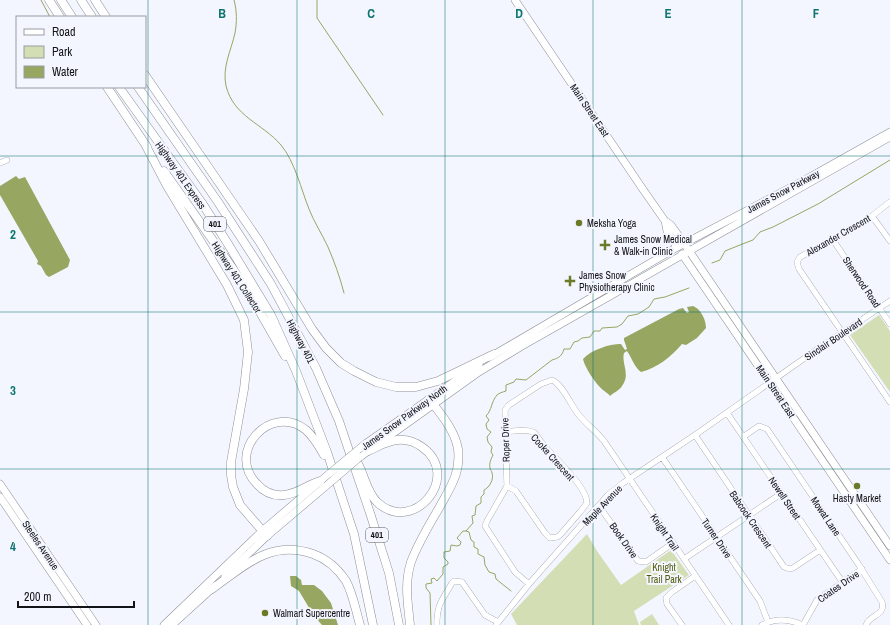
<svg xmlns="http://www.w3.org/2000/svg" width="890" height="625" font-family="'Archivo Narrow',sans-serif">
<rect width="100%" height="100%" fill="#f3f6ff"/>
<path fill="#d4deb4" d="M879,315L890,331V392L850,335Z
M587,534L597,551L621,585L671,550L689,575L634,611L639,625H517L511,614Z
M652,614L659,625H641L640,622Z"/>
<path fill="#97a661" d="M16,176L19,179L25,177L70,260L68,267L49,277L46,275L41,266L37,264L38,261L0,195V186Z
M693,306C701,309 706,320 706,328L697,338L686,345L682,344C671,357 657,368 641,372C634,367 632,358 627,351L624,353C621,364 631,374 622,386C619,391 614,392 610,396C608,393 605,392 603,390C596,384 585,368 583,359C591,350 609,344 621,344L625,350L627,349L624,340V338L679,309L683,308L687,313L689,312L687,307Z
M290,576H296L301,580L302,585H314L322,591L331,603L338,625H322L314,616L299,591L291,586Z"/>
<g fill="none" stroke-linecap="round" stroke-linejoin="round">
<path stroke="#97a661" stroke-width="1" d="M41,0L50,17
M234,0C237,11 237,22 235,33C231,51 222,67 226,86C234,117 262,123 281,145C295,162 301,189 309,209C314,222 322,234 328,247C334,261 340,277 344,293
M317,0V18L383,115
M712,263L720,260L725,251L745,243L753,240L760,232L773,227L818,204L890,160
M466,531L469,532L471,540L474,542V547L478,549V554L484,557L485,565L489,572L495,574L496,579L511,591
M431,625L430,593L426,588V584L432,583L431,579L434,578L437,581L443,574V567L448,564V562L444,558V552L450,551L451,545L457,546L460,545L461,542L457,538L463,531H466L473,523L472,516L475,515L476,506L481,503V497L484,494V490C490,487 494,479 492,473C492,471 490,470 490,468C489,463 491,459 493,455L491,452L492,447L488,442L487,437L491,432L487,429L486,424L489,420L486,416C492,410 491,402 497,395C499,393 503,392 506,391V385L514,382L516,379L526,380L552,360C559,358 562,356 564,349H570L574,342L578,341L582,338L590,337L594,331H600L602,328L617,327L622,324L628,316L638,314L649,307L654,299L665,297L689,288"/>
<defs>
<path id="minor" d="M0,163L7,160
M890,202L872,216L837,237L800,257L797,262L799,269L890,402
M872,216L890,241
M833,240L890,324
M727,413L843,583
M505,432C511,431 528,429 533,432C537,434 539,440 543,444C553,457 587,486 587,503L580,512L560,535L557,537L550,538L545,533L516,491L507,486
M695,435L784,567L790,569L793,568L820,550
M743,437L759,426L767,429L859,565L882,602C886,616 870,614 866,625
M662,457L760,601L768,622
M599,506L638,561L646,562L673,543
M684,559L782,493
M529,584L515,572L485,526L487,521L507,486L505,410L509,405L541,384L552,380C562,384 571,405 578,414C586,424 596,431 604,441L729,625
M437,625C436,605 443,599 452,583L454,581L462,582L485,615L498,622
M496,625L529,584L608,495L623,483L695,435L819,348L890,301
M682,625L667,604L666,598L672,592L695,576
M762,625C775,618 789,619 803,625
M803,625L817,600L862,569"/>
<path id="major" d="M515,0L642,188L665,221L671,225L681,239L890,546
M665,221L667,231L677,247
M682,254L890,560
M490,357L674,249L801,182L890,132
M365,444L479,364
M360,457L479,372L522,346L890,137
M0,484L96,625
M0,497L87,625
M225,576L267,536L326,486
M164,625L262,531L330,473
M172,625L215,586"/>
<path id="highway" d="M49,0L60,17
M61,0L72,17
M81,0L92,17
M95,0L106,17
M145,75L259,241L312,329L326,348L341,363L354,371L376,382L396,387H416L438,381L494,354
M107,87L147,147
M119,87L202,203L228,244L271,315L296,371L327,452L354,534L373,625
M138,87L218,202L271,284L316,368L339,421L371,516L389,573L399,625
M145,144L167,186L227,285L244,320L248,352L244,389L231,462V475L233,487L240,505L267,536
M164,171L245,286L285,356
M358,464C365,477 367,492 377,502C413,536 463,476 422,447C415,442 406,439 397,440C386,441 378,447 368,451
M321,481C308,484 298,494 284,495C274,496 264,492 257,484C225,452 271,402 306,430C314,437 319,446 324,455
M212,589C244,566 271,539 313,554C327,559 338,569 346,581C353,594 356,611 360,625
M410,625C408,603 404,584 411,562C418,543 429,525 439,508C450,488 461,473 458,449C455,430 440,413 429,399"/>
</defs>
<use href="#minor" stroke="#8d8f97" stroke-width="6"/>
<use href="#major" stroke="#8d8f97" stroke-width="8"/>
<use href="#highway" stroke="#8d8f97" stroke-width="9"/>
<use href="#minor" stroke="#fff" stroke-width="5.5"/>
<use href="#major" stroke="#fff" stroke-width="7"/>
<use href="#highway" stroke="#fff" stroke-width="8"/>
<defs>
<path id="major-bridge" d="M330,473L365,444
M326,486L360,457"/>
</defs>
<use href="#major-bridge" stroke="#8d8f97" stroke-width="8" stroke-linecap="butt"/>
<use href="#major-bridge" stroke="#fff" stroke-width="7"/>
</g>
<path fill="none" stroke="#0f766e" stroke-width="1" stroke-opacity="0.55" d="M148,0V625M297,0V625M445,0V625M593,0V625M742,0V625M0,156H890M0,312H890M0,469H890"/>
<g fill="#6b7a27" stroke="#f3f6ff" stroke-width="1.5">
<circle cx="579" cy="223" r="4"/>
<path d="M603 239h4v4h4v4h-4v4h-4v-4h-4v-4h4z"/>
<path d="M568 275h4v4h4v4h-4v4h-4v-4h-4v-4h4z"/>
<circle cx="857" cy="486" r="4"/>
<circle cx="265" cy="613" r="4"/>
</g>
<g text-anchor="middle" stroke-width="4" stroke-linejoin="round" paint-order="stroke">
<g fill="#f3f6ff" stroke="#56585d" stroke-width="1">
<rect x="204" y="217" width="22" height="14" rx="3"/>
<rect x="366" y="528" width="22" height="14" rx="3"/>
</g>
<g font-size="9" font-weight="bold" fill="#131417">
<text x="215" y="227">401</text>
<text x="377" y="538">401</text>
</g>
<g font-size="10" fill="#131417" stroke="#f3f6ff">
<text transform="translate(590 110) rotate(56)" y="4">Main Street East</text>
<text transform="translate(181 175) rotate(55)" y="4">Highway 401 Express</text>
<text transform="translate(783 191) rotate(-28)" y="4">James Snow Parkway</text>
<text transform="translate(838 235) rotate(-30)" y="4">Alexander Crescent</text>
<text transform="translate(237 277) rotate(57)" y="4">Highway 401 Collector</text>
<text transform="translate(862 282) rotate(56)" y="4">Sherwood Road</text>
<text transform="translate(833 339) rotate(-34)" y="4">Sinclair Boulevard</text>
<text transform="translate(301 341) rotate(62)" y="4">Highway 401</text>
<text transform="translate(776 391) rotate(56)" y="4">Main Street East</text>
<text transform="translate(404 417) rotate(-36)" y="4">James Snow Parkway North</text>
<text transform="translate(505 440) rotate(-92)" y="4">Roper Drive</text>
<text transform="translate(553 457) rotate(48)" y="4">Cooke Crescent</text>
<text transform="translate(785 498) rotate(56)" y="4">Newell Street</text>
<text transform="translate(602 505) rotate(-46)" y="4">Maple Avenue</text>
<text transform="translate(826 516) rotate(56)" y="4">Mowat Lane</text>
<text transform="translate(751 519) rotate(56)" y="4">Babcock Crescent</text>
<text transform="translate(665 532) rotate(56)" y="4">Knight Trail</text>
<text transform="translate(717 538) rotate(56)" y="4">Turner Drive</text>
<text transform="translate(624 540) rotate(55)" y="4">Book Drive</text>
<text transform="translate(41 545) rotate(56)" y="4">Steeles Avenue</text>
<text transform="translate(838 586) rotate(-35)" y="4">Coates Drive</text>
</g>
<g font-size="10" fill="#131417" stroke="#f3f6ff" text-anchor="start">
<text x="587" y="227">Meksha Yoga</text>
<text x="614" y="243">James Snow Medical<tspan x="614" dy="12">&amp; Walk-in Clinic</tspan></text>
<text x="579" y="279">James Snow<tspan x="579" dy="12">Physiotherapy Clinic</tspan></text>
<text x="857" y="502" text-anchor="middle">Hasty Market</text>
<text x="273" y="617">Walmart Supercentre</text>
</g>
<g font-size="10" fill="#4f5b0a" stroke="#f3f6ff">
<text x="664" y="571">Knight<tspan x="664" dy="12">Trail Park</tspan></text>
</g>
</g>
<g font-size="13" text-anchor="middle" font-weight="bold" fill="#0f766e" stroke="#f3f6ff" stroke-width="4" stroke-linejoin="round" paint-order="stroke">
<text x="222" y="18">B</text>
<text x="371" y="18">C</text>
<text x="519" y="18">D</text>
<text x="668" y="18">E</text>
<text x="816" y="18">F</text>
<text x="13" y="239">2</text>
<text x="13" y="395">3</text>
<text x="13" y="551">4</text>
</g>
<rect x="16" y="16" width="130" height="72" fill="#f3f6ff" stroke="#999ca2"/>
<rect x="24" y="29" width="20" height="6" fill="#ffffff" stroke="#999ca2"/>
<text x="52" y="36" font-size="12" fill="#131417">Road</text>
<rect x="24" y="46" width="20" height="12" fill="#d4deb4" stroke="#999ca2"/>
<text x="52" y="56" font-size="12" fill="#131417">Park</text>
<rect x="24" y="66" width="20" height="12" fill="#97a661" stroke="#999ca2"/>
<text x="52" y="76" font-size="12" fill="#131417">Water</text>
<path d="M18 601v6h116v-6" fill="none" stroke="#131417" stroke-width="2"/>
<text x="24" y="601" font-size="12" fill="#131417" stroke="#f3f6ff" stroke-width="3" paint-order="stroke">200 m</text>
</svg>
